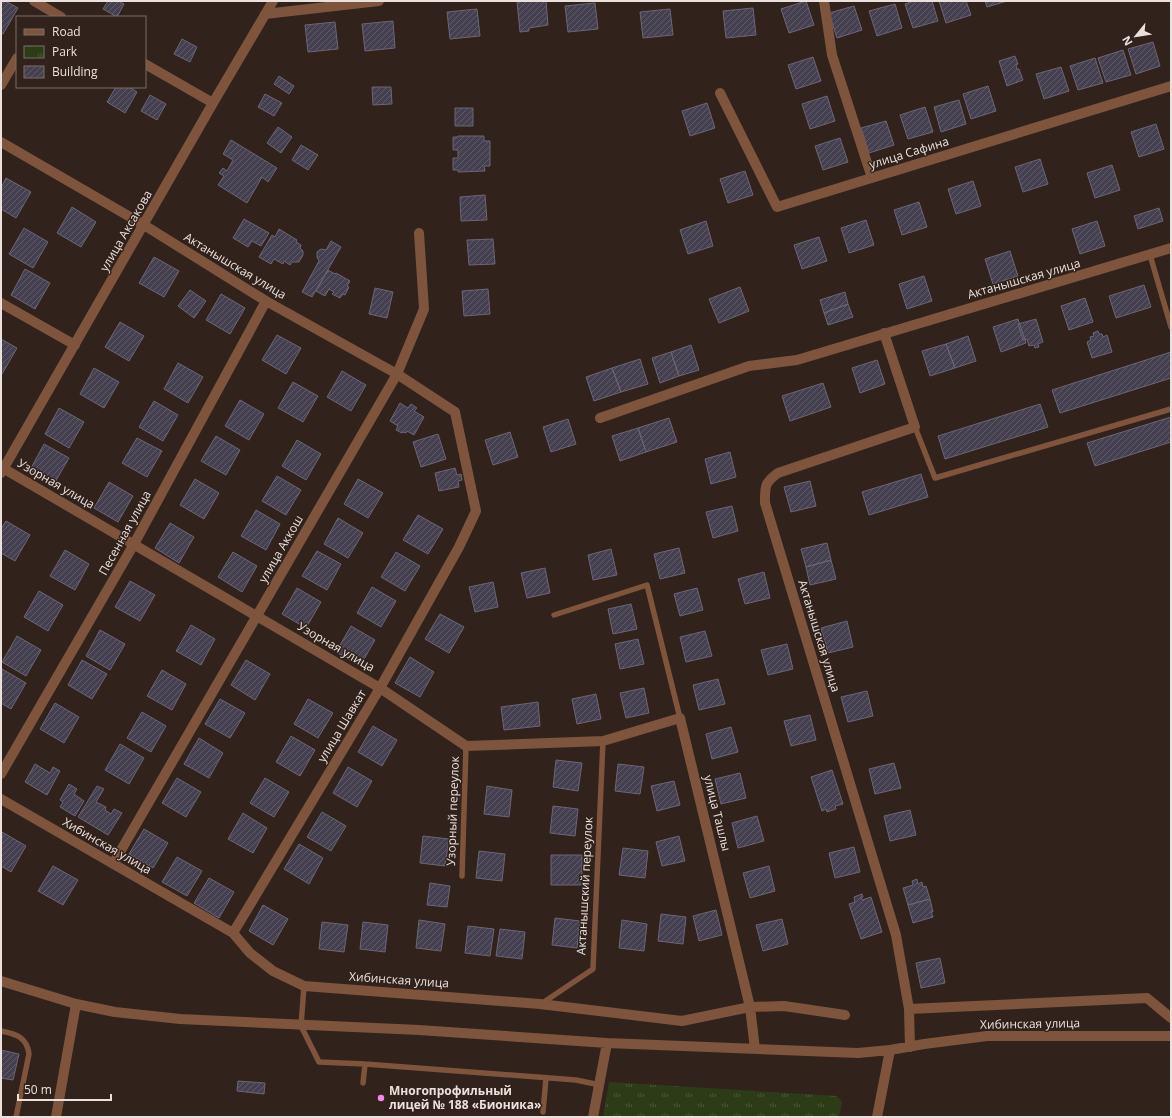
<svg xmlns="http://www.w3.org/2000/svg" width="1172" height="1118" font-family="'Open Sans',sans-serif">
<defs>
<pattern id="park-tufts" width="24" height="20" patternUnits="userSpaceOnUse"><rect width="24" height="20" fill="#2c3c16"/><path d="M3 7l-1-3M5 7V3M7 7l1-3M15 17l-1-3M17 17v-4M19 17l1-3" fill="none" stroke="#4b5837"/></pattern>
<pattern id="building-hatch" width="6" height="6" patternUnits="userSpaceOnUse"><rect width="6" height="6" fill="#45404f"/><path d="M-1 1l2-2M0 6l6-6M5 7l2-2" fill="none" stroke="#605b68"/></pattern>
</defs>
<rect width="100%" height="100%" fill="#31221b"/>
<path fill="url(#park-tufts)" d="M609,1082L837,1096L842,1102L839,1117H603Z"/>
<path fill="url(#building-hatch)" stroke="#6b6677" d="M1,1H5L18,8L3,34L1,33Z
M108,1H118L124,4L117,17L103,9Z
M517,1H546L548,25L529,28V31L520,32Z
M806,1L814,25L789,33L781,9Z
M914,1H932L938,21L913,28L905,4Z
M939,1H966L971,15L946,23Z
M985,1H1007L987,7Z
M595,3L598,29L568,32L565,6Z
M895,4L902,28L877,36L869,11Z
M854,6L862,30L837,38L829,13Z
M753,8L756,35L726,38L723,11Z
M477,9L480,36L450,39L447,12Z
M670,9L673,35L643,38L640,12Z
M393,21L395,48L365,51L362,24Z
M335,22L338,49L308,52L305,25Z
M182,39L197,47L190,62L174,54Z
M1153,42L1160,66L1136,74L1128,49Z
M1123,50L1131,75L1106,82L1098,58Z
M1015,56L1018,64L1016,65L1017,69H1019L1023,80L1007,86L999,61Z
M813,57L821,81L796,89L788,65Z
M1095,58L1103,83L1078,90L1070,66Z
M1061,67L1069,91L1044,99L1036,74Z
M279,76L294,86L289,94L274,84Z
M988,86L996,111L971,119L963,94Z
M116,87H129L137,92L125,113L107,102Z
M372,87H391L392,104L373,105Z
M265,94L282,103L274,116L258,107Z
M150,95L166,104L157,120L141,111Z
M827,96L835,121L810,129L802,104Z
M959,100L966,124L941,132L934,107Z
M707,103L715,128L690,136L682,111Z
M925,107L933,132L908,139L900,115Z
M455,108H473V126H455Z
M886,121L894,145L869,153L861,128Z
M1156,124L1164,149L1139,157L1131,132Z
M278,127L292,137L281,153L267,143Z
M458,136H484V141H490V166H484L485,171L458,172V170H453V158H458V150H453V137H458Z
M840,138L848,162L823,170L815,146Z
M231,140L277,168L268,182L262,177L247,203L218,185L224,176L219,173L223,168L227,171L233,160L223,154Z
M301,145L318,155L308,170L292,160Z
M1040,159L1048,184L1023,192L1015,167Z
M1112,165L1120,190L1095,198L1087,173Z
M745,171L753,195L728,203L720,179Z
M6,178L31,192L16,218L1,209V188Z
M973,181L981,206L956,214L948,189Z
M485,195L487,220L461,221L460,197Z
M919,202L927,227L902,235L894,210Z
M72,207L96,222L81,247L57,233Z
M1159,208L1163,221L1138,229L1134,216Z
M244,219L269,233L261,246L252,241L248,247L233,238Z
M866,220L874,245L849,253L841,228Z
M706,221L713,246L688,254L680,230Z
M1097,221L1105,246L1080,254L1072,229Z
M24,228L48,242L33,268L9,254Z
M279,229L297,240L296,242L301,245L300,248L303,251V255L299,262H292L290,265L284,261L283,264L274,259L271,264L259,257L272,235L275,237Z
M819,237L827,261L802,269L794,245Z
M493,239L495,264L469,265L467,240Z
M331,241L341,247L312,297L302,292L319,261L317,257V252L321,249L326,250Z
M1010,251L1018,276L993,284L985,259Z
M154,257L179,271L164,297L139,283Z
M25,269L50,283L35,309L11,295Z
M328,270L335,274L336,273L350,281L347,286L349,287L345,295L343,294L340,298L332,294L334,292L329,289L325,296L316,291Z
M924,276L932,301L907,309L899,284Z
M1144,285L1151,307L1116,318L1109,296Z
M740,287L749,311L719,323L709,299Z
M375,288L393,292L387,318L369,314Z
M488,289L490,314L464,316L462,291Z
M190,290L206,301L194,318L178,306Z
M845,292L848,304L824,313L820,300Z
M221,294L245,308L230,334L206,320Z
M1085,298L1093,322L1069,330L1061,306Z
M848,304L853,317L828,325L824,313Z
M1018,319L1026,343L1001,352L993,327Z
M1036,319L1043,342L1038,344L1039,347L1035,348L1034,345L1029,346L1027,339L1023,340L1018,324Z
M120,322L144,336L129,361L105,347Z
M1098,331L1099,334H1102L1103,337L1107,335L1112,352L1092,358L1087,342L1091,340L1090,337L1094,336L1093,333Z
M277,335L301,348L286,374L262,360Z
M968,336L976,361L955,368L946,344Z
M1,339L17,348L2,374L1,373Z
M946,344L955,368L930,376L922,351Z
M691,345L699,370L679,376L671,352Z
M671,352L679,376L660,383L652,358Z
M1171,352V378L1060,413L1052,390Z
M640,359L648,384L621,392L612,368Z
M877,360L885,384L860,393L852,368Z
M178,363L203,377L188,403L164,389Z
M94,368L119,382L104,408L80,394Z
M612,368L621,392L594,401L586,377Z
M342,371L366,385L351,411L327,397Z
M293,382L318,396L303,422L278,408Z
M823,383L831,407L790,421L782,396Z
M240,400L264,414L249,440L225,426Z
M154,401L178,415L163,441L139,427Z
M400,403L408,408L411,404L417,408L414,411L424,417L414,435L407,431L406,433L403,432L402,433L396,430L398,426L390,421Z
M1040,404L1048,427L945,459L938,436Z
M59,408L84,422L69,448L45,434Z
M1171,417V442L1095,466L1087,443Z
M669,418L677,442L646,452L638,428Z
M568,419L576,444L551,452L543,427Z
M638,428L646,452L620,461L612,436Z
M510,432L518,457L493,465L485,440Z
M438,434L446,459L421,467L413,442Z
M216,436L240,450L226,475L201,461Z
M137,438L162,451L147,477L122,463Z
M297,440L321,454L306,480L282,466Z
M44,444L69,458L54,484L30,470Z
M730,452L736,477L711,484L705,459Z
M455,468L457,475L461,474L462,480L458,481L459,487L439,491L435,473Z
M921,474L928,497L869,515L862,492Z
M277,476L301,490L286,515L262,501Z
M195,479L219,493L204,519L180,505Z
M358,479L383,493L368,518L344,504Z
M810,481L816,506L791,512L784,487Z
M109,482L133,496L118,522L94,508Z
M732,506L738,531L713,538L706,512Z
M256,510L280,524L266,550L241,536Z
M418,515L443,529L428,554L403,540Z
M338,518L363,533L348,558L324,544Z
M6,521L30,535L15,561L1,553V529Z
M170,523L194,537L179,563L155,548Z
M827,543L831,560L806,567L801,549Z
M679,548L685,573L660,579L654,554Z
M611,549L617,575L593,580L588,555Z
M65,550L89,564L75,590L50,576Z
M317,551L341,564L327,590L302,576Z
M233,552L257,566L242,592L218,577Z
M396,552L420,566L405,591L381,577Z
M831,560L836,579L810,585L806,567Z
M545,568L550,593L527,598L521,573Z
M764,572L770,598L745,604L738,579Z
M130,581L155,595L140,621L115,607Z
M493,582L498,607L475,612L469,587Z
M372,587L396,601L381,627L357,613Z
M297,588L321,602L306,628L282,614Z
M697,588L703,610L680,616L674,594Z
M39,591L63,605L48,631L24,617Z
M631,604L637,629L613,634L608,609Z
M440,614L464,627L449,653L425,639Z
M847,621L853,647L828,653L821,628Z
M191,625L215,639L201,665L176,651Z
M351,626L375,640L360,666L336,652Z
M100,630L125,644L110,670L86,656Z
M705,631L712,656L686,662L680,637Z
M17,636L41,650L26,676L2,662Z
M638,639L644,664L620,669L615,644Z
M787,644L793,669L768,675L761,650Z
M410,657L434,672L420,697L395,683Z
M82,660L107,674L92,699L68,685Z
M246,660L270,674L255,700L231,685Z
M2,669L26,683L11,709L1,703Z
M162,670L186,684L172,710L147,696Z
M718,679L725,704L699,710L693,685Z
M644,688L649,713L626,718L620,693Z
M867,691L873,716L848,722L841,697Z
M596,694L601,719L577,724L572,699Z
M220,699L245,713L230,738L205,724Z
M308,699L333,713L318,738L294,724Z
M538,702L540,726L504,730L501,707Z
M55,703L79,717L64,743L40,729Z
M142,712L166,726L151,752L127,738Z
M810,715L816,740L791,746L784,721Z
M373,726L397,740L382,766L358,752Z
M731,727L738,752L712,759L706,734Z
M291,736L315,750L300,776L276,762Z
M199,738L223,753L209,778L184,764Z
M120,744L144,758L129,784L105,770Z
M556,760L582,763L578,791L553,787Z
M894,763L901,788L875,794L869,769Z
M35,764L50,773L53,767L60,771L47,795L25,782Z
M618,764L644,767L640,794L615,791Z
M348,767L372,781L357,807L333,793Z
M832,770L843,804L835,806L836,809L827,812L826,809L822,811L811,777Z
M740,773L746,798L721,804L715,779Z
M177,778L201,792L186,817L162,803Z
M265,778L289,792L274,817L250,803Z
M674,781L680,805L657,811L651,786Z
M69,784L77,789L74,794L84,801L75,816L60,807L63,802L60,800Z
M97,786L104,789L96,802L106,807L105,810L111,814L114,809L122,813L108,835L78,817Z
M487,786L512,790L509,817L484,814Z
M553,806L578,809L575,836L550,833Z
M910,810L916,835L890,841L884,816Z
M322,812L346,826L331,851L307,837Z
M243,813L267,828L253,853L228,839Z
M757,816L764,841L738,848L732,823Z
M144,829L168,843L153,868L129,854Z
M2,832L26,846L11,872L1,866Z
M423,836L449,839L445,866L420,863Z
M679,836L685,861L662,866L656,842Z
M299,844L323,858L309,884L284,869Z
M854,847L860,872L835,878L829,853Z
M623,848L648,851L645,878L619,875Z
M479,851L505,854L502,881L476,878Z
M551,855H582V885H551Z
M177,857L202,871L187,896L162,882Z
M53,866L78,880L63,905L38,891Z
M769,866L775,891L750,898L743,873Z
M209,878L234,892L219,918L194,903Z
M917,879L918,884L922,882L923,887L926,886L930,899L908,905L903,888L913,885L912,881Z
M430,883L450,886L447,907L427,905Z
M862,894L863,897L861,898L862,900L871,897L882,932L861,939L849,904L855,902L854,897Z
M930,899L933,912H931L933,917L913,923L908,905Z
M263,905L288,919L273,945L249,931Z
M716,910L722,935L699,941L693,916Z
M661,914L686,917L683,944L658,941Z
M555,918L580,921L577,948L552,945Z
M782,919L788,944L763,951L756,925Z
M419,920L445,924L441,951L416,948Z
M622,920L647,924L644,951L619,948Z
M322,922L348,925L344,952L319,949Z
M363,922L388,925L385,952L360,949Z
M468,926L494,929L490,956L465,953Z
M500,929L525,932L522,959L496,956Z
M940,958L945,983L921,988L916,963Z
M1,1050L19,1054L13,1080L1,1078Z
M238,1081L265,1083L264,1094L237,1091Z"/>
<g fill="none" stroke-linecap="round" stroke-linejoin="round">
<path stroke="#7e543d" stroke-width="5.5" d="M1150,255L1171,327
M915,427L935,478L1171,409
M554,615L647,585L680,718
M462,876L466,746
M304,986L301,1026L319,1062L365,1064L576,1080L600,1085
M541,1004L593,969L603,741
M1,1031C16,1034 27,1037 29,1054L16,1117
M363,1083L365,1064
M543,1112L546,1078"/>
<path stroke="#7e543d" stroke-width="10" d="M34,1L61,17
M824,1L832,55L872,178
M265,14L379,1
M145,64L213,103
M1,85L17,58
M720,93L777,207L1171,86
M1,142L144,225L266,301L397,374L455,412L476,511L459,547L380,688L233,933
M1,303L75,345
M884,333L915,427L778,473C764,483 765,487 765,503L896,935L909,1009L910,1047
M600,418L749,366L797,360L1171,248
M1,467L380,688L466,746L603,741L680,718L750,1007L755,1049
M1,473L213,103L273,1
M1,774L134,544L266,301
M1,799L233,933L250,953L273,971L304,986L540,1004L682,1021L750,1007L784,1006L845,1015
M113,864L397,374L424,309L419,233
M1,981L76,1004L115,1012L180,1019L419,1030L607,1043L858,1053L890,1050L924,1044L987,1036H1171
M909,1009L1147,998L1171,1018
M56,1117L76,1004
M593,1117L607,1043
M877,1117L890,1050"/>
</g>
<circle fill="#f688ed" stroke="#31221b" stroke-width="1.5" cx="381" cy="1098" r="4"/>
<g text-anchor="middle" stroke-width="3" stroke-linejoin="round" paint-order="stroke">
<g font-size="12" fill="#ebe1dc" stroke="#31221b">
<text transform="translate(909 153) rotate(-17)" y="4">улица Сафина</text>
<text transform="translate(126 231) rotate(-60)" y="4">улица Аксакова</text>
<text transform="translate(235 266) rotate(31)" y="4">Актанышская улица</text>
<text transform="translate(1024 279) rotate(-16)" y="4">Актанышская улица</text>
<text transform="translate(56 484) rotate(30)" y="4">Узорная улица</text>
<text transform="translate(125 533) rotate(-61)" y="4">Песенная улица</text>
<text transform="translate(281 549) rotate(-60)" y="4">улица Аккош</text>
<text transform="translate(819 636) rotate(73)" y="4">Актанышская улица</text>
<text transform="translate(336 647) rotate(30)" y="4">Узорная улица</text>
<text transform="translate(342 726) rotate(-59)" y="4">улица Шавкат</text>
<text transform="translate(453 811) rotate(-88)" y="4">Узорный переулок</text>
<text transform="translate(717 813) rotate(76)" y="4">улица Ташлы</text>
<text transform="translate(107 846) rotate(30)" y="4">Хибинская улица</text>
<text transform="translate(585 886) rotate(-87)" y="4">Актанышский переулок</text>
<text transform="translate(399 980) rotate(4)" y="4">Хибинская улица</text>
<text transform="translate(1030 1024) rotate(-1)" y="4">Хибинская улица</text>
</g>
<g font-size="12" font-weight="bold" fill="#ebe1dc" stroke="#31221b" text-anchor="start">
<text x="389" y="1095">Многопрофильный<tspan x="389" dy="14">лицей № 188 «Бионика»</tspan></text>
</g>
</g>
<rect width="1172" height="1118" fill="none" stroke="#ebe1dc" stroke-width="4"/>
<rect x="16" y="16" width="130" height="72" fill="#31221b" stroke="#7b6e68"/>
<rect x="24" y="29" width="20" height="6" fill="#7e543d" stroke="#7b6e68"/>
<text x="52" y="36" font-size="12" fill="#ebe1dc">Road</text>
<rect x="24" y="46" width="20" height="12" fill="url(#park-tufts)" stroke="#7b6e68"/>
<text x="52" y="56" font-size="12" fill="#ebe1dc">Park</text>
<rect x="24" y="66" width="20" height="12" fill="url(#building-hatch)" stroke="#7b6e68"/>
<text x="52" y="76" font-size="12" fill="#ebe1dc">Building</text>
<g transform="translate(1136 36) rotate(240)" stroke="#31221b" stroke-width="3" paint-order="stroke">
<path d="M0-3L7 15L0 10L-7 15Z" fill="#ebe1dc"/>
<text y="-6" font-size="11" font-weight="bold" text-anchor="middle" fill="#ebe1dc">N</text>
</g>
<path d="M18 1094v6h93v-6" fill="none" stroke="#ebe1dc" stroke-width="2"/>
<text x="24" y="1094" font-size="12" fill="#ebe1dc" stroke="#31221b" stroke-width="3" paint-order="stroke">50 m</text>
</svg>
